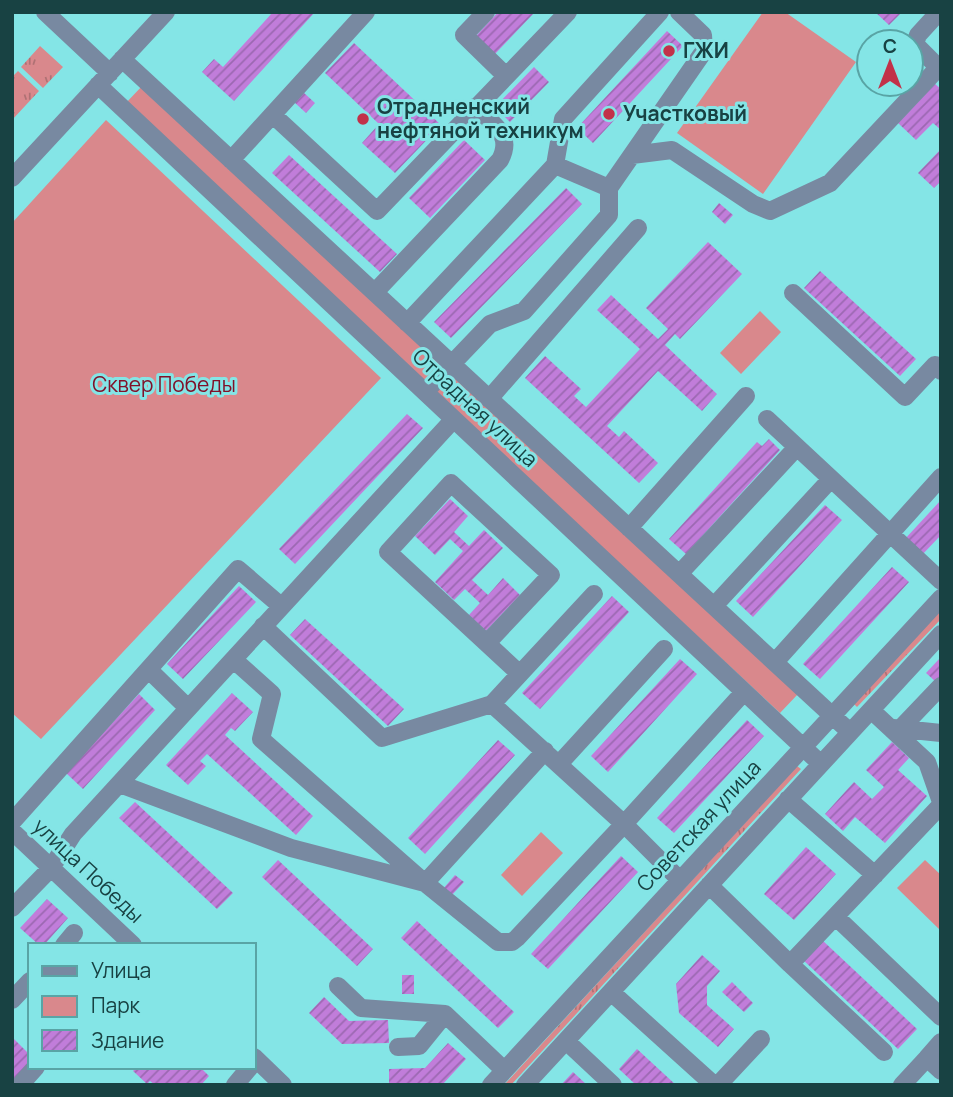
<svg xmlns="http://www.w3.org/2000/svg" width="953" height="1097" font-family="Manrope,sans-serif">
<defs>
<pattern id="grass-tufts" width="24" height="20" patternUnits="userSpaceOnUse" patternTransform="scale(1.75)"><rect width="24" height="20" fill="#d9888c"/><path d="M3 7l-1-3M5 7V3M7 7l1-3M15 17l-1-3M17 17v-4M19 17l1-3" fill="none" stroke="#af7174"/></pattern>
<pattern id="building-hatch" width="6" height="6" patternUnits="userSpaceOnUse" patternTransform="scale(1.75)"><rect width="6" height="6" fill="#c17dda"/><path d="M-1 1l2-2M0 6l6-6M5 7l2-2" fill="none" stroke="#9c68b2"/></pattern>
</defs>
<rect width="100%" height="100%" fill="#84e5e6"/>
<path fill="url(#grass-tufts)" d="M40,46L63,67L43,88L21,67Z
M18,71L39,91L12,120V77Z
M941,610V619L857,707L853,703Z
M797,766L801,769L511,1085H504Z"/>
<path fill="#d9888c" d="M763,12H785L856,62L763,194L677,133Z
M143,85L798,694L780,713L125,104Z
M106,120L381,378L41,739L12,713V223Z
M760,311L781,332L741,374L720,353Z
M541,832L563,853L522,896L501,875Z
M925,860L941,875V931L897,888Z"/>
<path fill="url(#building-hatch)" d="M273,12H315L234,101L202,72L214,59L223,67Z
M498,12H535L495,54L476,36Z
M875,12H902L889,25Z
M667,31L683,46L593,143L577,128Z
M354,43L441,125L395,173L362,143L379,124L325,73Z
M534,67L549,82L510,122L495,107Z
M935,84L941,89V130L933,123L916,140L898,123Z
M303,92L315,103L306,113L294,102Z
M464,140L485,160L430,218L409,198Z
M941,149V181L934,188L918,173Z
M289,155L397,254L380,272L272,173Z
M566,188L582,204L451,338L434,322Z
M719,203L733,215L725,224L712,212Z
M708,242L742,274L680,339L675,334L665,345L717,394L702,411L658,371L607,426L619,437L624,431L658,463L639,483L525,378L545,356L581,389L574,396L586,407L640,349L597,310L611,295L658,339L668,329L646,308Z
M820,271L916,359L900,376L804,288Z
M407,414L423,428L295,564L279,549Z
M769,439L780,450L686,554L669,539L757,442L762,446Z
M450,499L468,516L454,532L469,546L484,530L503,548L472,580L488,595L503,578L520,595L486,631L469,615L480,603L465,589L454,600L435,582L463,551L450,539L435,555L415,536Z
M941,500V535L921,556L904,540Z
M825,505L842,520L753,617L736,601Z
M892,567L909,582L820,679L803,664Z
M239,586L256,602L183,679L167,664Z
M612,596L629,612L540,709L522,693Z
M305,619L404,709L388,726L290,635Z
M941,657V677L936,682L926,673Z
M680,659L697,674L608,772L591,756Z
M232,693L253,712L235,731L231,728L225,735L313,816L296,835L207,754L200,761L206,766L188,785L166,765Z
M139,694L155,710L83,789L66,773Z
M747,720L764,736L674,833L657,818Z
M498,740L515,755L425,854L408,838Z
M892,742L909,758L898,770L927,796L885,843L855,817L843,831L825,814L854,782L872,799L884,787L866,770Z
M135,802L233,893L217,909L119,818Z
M806,847L836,874L794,920L764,894Z
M621,856L638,872L548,969L531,954Z
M278,860L373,949L357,966L262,877Z
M455,875L464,882L451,896L443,889Z
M47,899L68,918L44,945H39L20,928Z
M417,921L514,1012L498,1028L401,938Z
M821,939L917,1029L898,1049L802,959Z
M702,955L720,971L707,986V1005L734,1029L718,1047L679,1013L676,984Z
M402,975H414V994H402Z
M732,982L753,1003L744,1012L722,992Z
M324,997L349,1021L388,1020L389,1043L342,1044L309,1013Z
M14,1039L30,1055V1063L12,1081Z
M448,1043L466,1059L442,1085H389V1069L425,1068Z
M637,1049L676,1085H636L619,1069Z
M137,1067H200L209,1076L201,1085H155L150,1081L147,1084L133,1071Z
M573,1072L587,1085H561Z"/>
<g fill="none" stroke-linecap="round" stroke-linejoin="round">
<path stroke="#7889a1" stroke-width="18" d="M45,12L110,73
M486,12L464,35L506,76
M939,12L918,35L915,44L941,70
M122,59L850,732
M98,85L821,764
M273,115L377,211L568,12
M632,155L672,150L753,204L770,211L830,183L938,68
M231,160L366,12
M555,165L609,188L704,51L703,35L679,12
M12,178L166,12
M375,292L500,160C514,134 492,124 475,107
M793,293L905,397L935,365L941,371
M407,323L555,165L563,119L660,12
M425,392L490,324L524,311L609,215V188
M489,399L638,228
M767,419L941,581
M629,528L746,396
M680,573L797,447
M714,606L831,479
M263,626L382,738L492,704L624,824L744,692
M487,643L551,575L451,483L388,552L520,674
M234,660L272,694L261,739L425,883L545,751
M775,662L941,477
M149,670L188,708
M492,704L594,594
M871,710L927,762L941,802
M893,728L941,733
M900,729L941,686
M559,764L664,649
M120,784L291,848L425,883L498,942H512L517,938L624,824L680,880
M788,799L875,875
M12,822L238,569L281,606
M12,831L133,945
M709,885L790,964L941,805
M12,908L51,868L73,834L453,420
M836,917L941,1017
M64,945L74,933
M790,964L884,1052
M338,986L361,1008L445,1014L504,1070
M611,992L714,1085
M12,1000L30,981
M566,1041L613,1085
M941,1042L927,1058L941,1071
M398,1047L419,1046L445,1014
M254,1057L283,1085
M20,1085L36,1067
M235,1085L250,1067
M491,1085L941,598
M525,1085L941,634
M718,1085L761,1039
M902,1085L927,1058"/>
</g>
<g fill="#c23149" stroke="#84e5e6" stroke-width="2.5">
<circle cx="669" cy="51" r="7"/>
<circle cx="609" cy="114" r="7"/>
<circle cx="363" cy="119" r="7"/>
</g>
<g text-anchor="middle" stroke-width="6" stroke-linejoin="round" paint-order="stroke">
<g font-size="21" font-weight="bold" fill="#184243" stroke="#84e5e6" text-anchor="start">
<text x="683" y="58">ГЖИ</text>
<text x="377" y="114">Отрадненский<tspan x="377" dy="24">нефтяной техникум</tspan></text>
<text x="623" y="121">Участковый</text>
</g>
<g font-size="21" fill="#811129" stroke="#84e5e6">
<text x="164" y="392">Сквер Победы</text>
</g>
<g font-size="21" fill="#184243" stroke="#84e5e6">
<text transform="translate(475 408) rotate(43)" y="7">Отрадная улица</text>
<text transform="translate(699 826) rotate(-47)" y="7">Советская улица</text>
<text transform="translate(88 871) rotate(43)" y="7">улица Победы</text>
</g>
</g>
<rect width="953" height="1097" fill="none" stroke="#184243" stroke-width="28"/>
<rect x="28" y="943" width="228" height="126" fill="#84e5e6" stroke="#59a4a5" stroke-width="2"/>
<rect x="42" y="966" width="35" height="10" fill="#7889a1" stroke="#59a4a5" stroke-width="2"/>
<text x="91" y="978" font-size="21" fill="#184243">Улица</text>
<rect x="42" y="996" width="35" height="21" fill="#d9888c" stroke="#59a4a5" stroke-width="2"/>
<text x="91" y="1013" font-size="21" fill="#184243">Парк</text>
<rect x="42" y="1030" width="35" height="21" fill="url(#building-hatch)" stroke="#59a4a5" stroke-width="2"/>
<text x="91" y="1048" font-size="21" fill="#184243">Здание</text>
<g transform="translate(890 63)"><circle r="33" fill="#84e5e6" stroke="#59a4a5" stroke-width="2"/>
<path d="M0-5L12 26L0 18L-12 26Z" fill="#c23149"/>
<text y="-10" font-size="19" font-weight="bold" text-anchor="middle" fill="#184243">С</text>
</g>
</svg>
